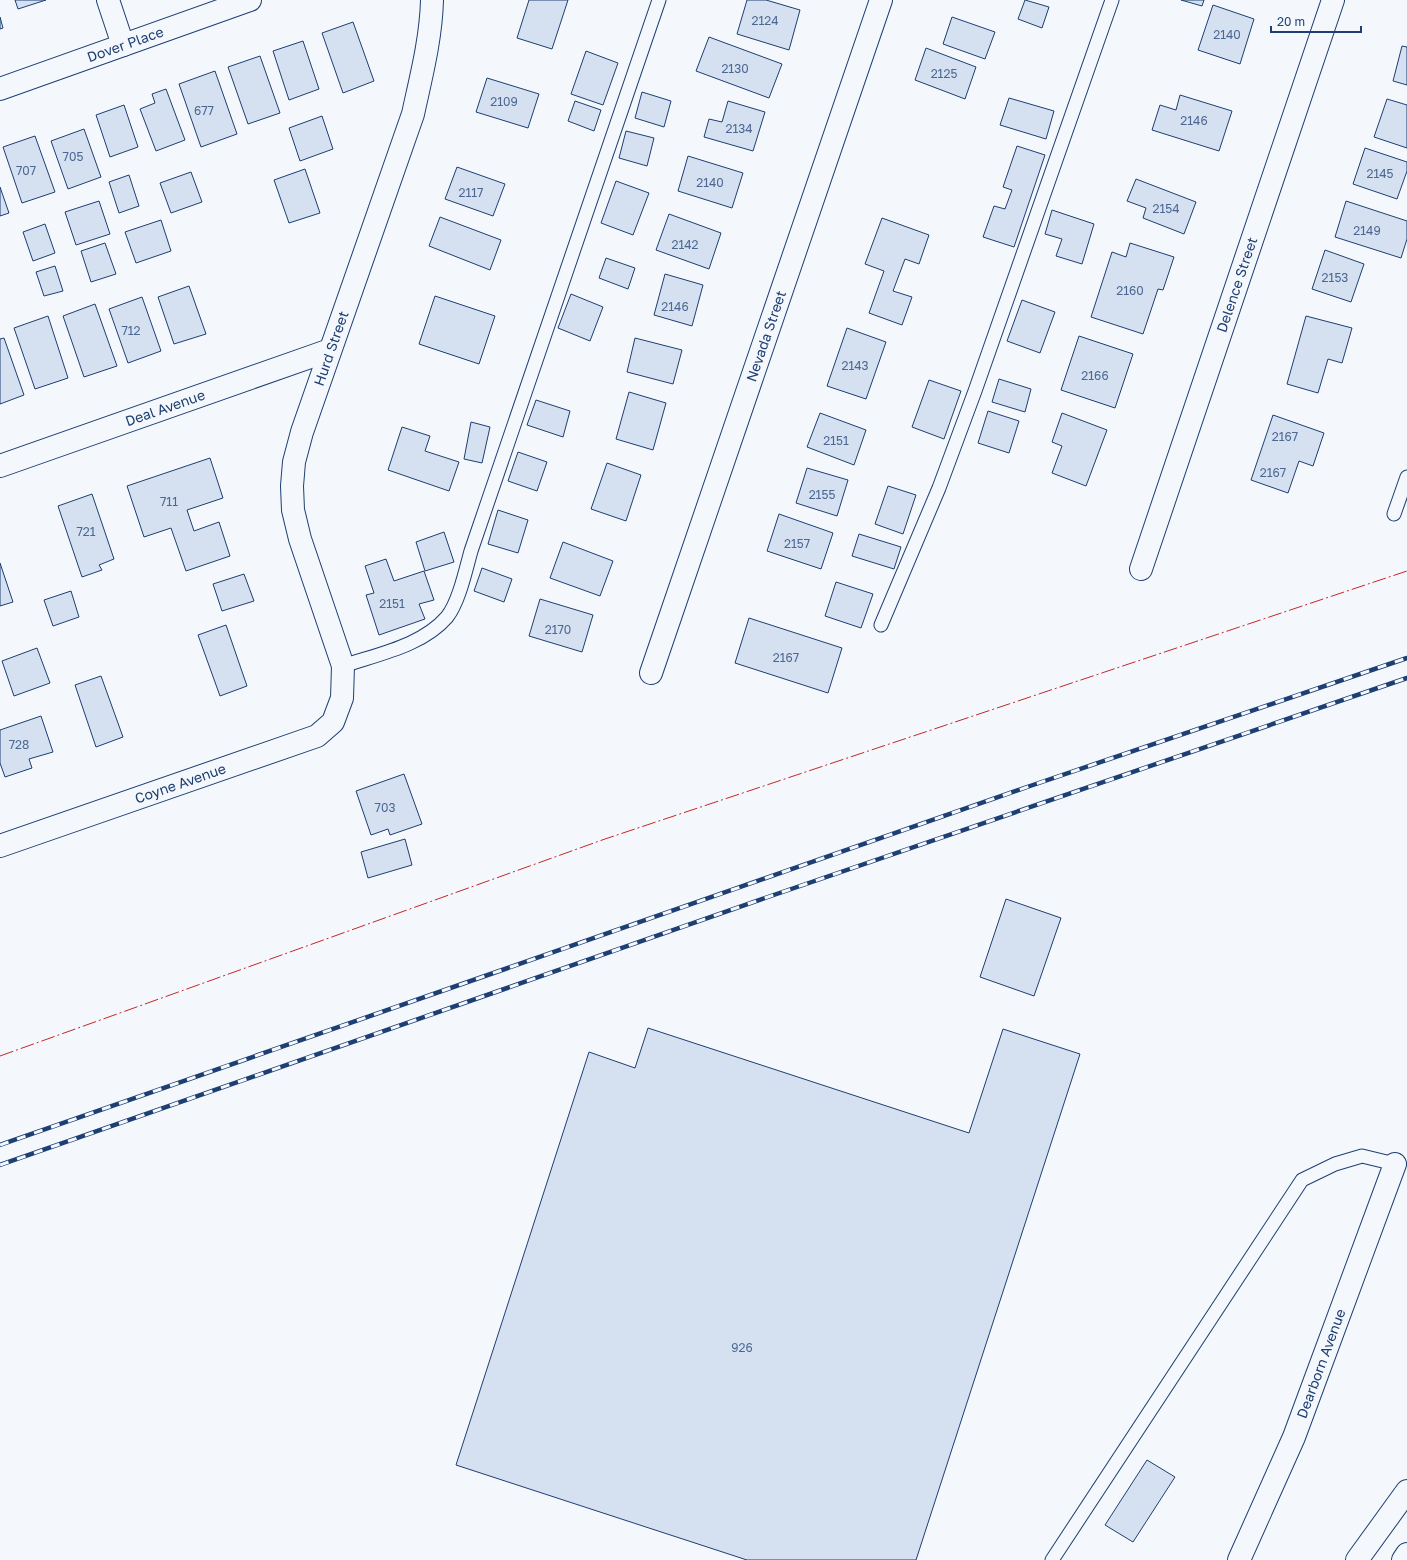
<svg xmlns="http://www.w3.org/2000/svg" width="1407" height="1560" font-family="'Golos Text',sans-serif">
<rect width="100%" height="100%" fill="#f4f7fb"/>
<path fill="#d5e0f0" stroke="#1d3f73" d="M15,0H46L18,9Z
M529,0H568L552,49L517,38Z
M747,0H766L800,10L789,50L737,34Z
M1025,0L1049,7L1042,28L1018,19Z
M1181,0H1204L1202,6Z
M1213,5L1254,19L1240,64L1198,50Z
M0,17L3,28L0,29Z
M952,17L995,32L985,59L943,44Z
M353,22L374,81L343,93L322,33Z
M709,37L782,64L769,98L696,71Z
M303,41L319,89L289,100L273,51Z
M1402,46L1407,47V85L1393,81Z
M926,48L976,67L965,99L915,80Z
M586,51L618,63L603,105L571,94Z
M260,56L280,113L248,124L228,67Z
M215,71L237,134L201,147L179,84Z
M487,78L539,94L528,128L476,112Z
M166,89L185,140L156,151L140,109L155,103L152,94Z
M642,92L671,101L664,127L635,118Z
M1180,95L1232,111L1219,151L1152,130L1160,105L1176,110Z
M1009,98L1054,111L1046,139L1000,125Z
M1387,99L1407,105V148L1374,137Z
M575,101L601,110L594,131L568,121Z
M728,101L765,112L753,151L704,137L709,119L722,122Z
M124,105L138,147L110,157L96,115Z
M322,116L333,149L300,161L289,128Z
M84,129L101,177L68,189L51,141Z
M626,131L654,138L647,166L619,158Z
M35,136L55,192L22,203L3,147Z
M1017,146L1045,155L1014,247L983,237L994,206L1005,209L1012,190L1003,187Z
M1365,148L1407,162V171L1397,199L1353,184Z
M688,156L743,173L732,208L678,191Z
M457,167L505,184L493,216L445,199Z
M305,169L320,213L289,223L274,180Z
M191,172L202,202L171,213L160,183Z
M129,175L139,206L119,213L109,182Z
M1136,179L1196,202L1184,234L1143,218L1146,208L1127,201Z
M616,181L649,193L633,235L601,223Z
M0,187L9,213L0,216Z
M99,201L110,234L76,245L65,212Z
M1346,201L1407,221V239L1401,258L1335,237Z
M1052,210L1094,224L1082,264L1056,256L1062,239L1045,234Z
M669,214L721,233L709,269L656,250Z
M440,217L501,240L490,270L429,246Z
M882,218L929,235L919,264L905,259L893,291L912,297L902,325L869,313L884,271L865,264Z
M161,220L171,251L136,263L125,232Z
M45,224L55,253L33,261L23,232Z
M105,243L116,274L91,282L81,251Z
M1130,243L1174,257L1163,290L1158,289L1143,334L1091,317L1112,252L1126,257Z
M1325,250L1364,264L1351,302L1312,289Z
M606,258L635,268L628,289L599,278Z
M55,266L63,291L44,296L36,272Z
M665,274L703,285L692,326L654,315Z
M189,286L206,334L174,344L158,297Z
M571,294L603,307L590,341L558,328Z
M435,296L495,316L479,364L419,344Z
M142,297L161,351L128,363L109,309Z
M1022,300L1055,312L1040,353L1007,341Z
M95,304L117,366L84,377L63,316Z
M48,316L68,378L35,389L14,328Z
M1306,316L1352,328L1342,363L1328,359L1318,393L1287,384Z
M847,328L886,342L866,399L827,386Z
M1079,336L1133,354L1115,408L1061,390Z
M4,338L24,395L0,404V339Z
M635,338L682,350L673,384L627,372Z
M999,379L1031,389L1025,412L992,402Z
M929,380L961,391L944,439L912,427Z
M629,392L666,403L653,450L616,439Z
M536,400L570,411L563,437L527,425Z
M988,411L1019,421L1009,453L978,443Z
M820,413L866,430L854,465L807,447Z
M1062,413L1107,430L1086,486L1052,473L1062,446L1052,442Z
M1273,415L1324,433L1313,466L1299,461L1288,493L1251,480Z
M471,422L490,427L482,463L464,459Z
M402,427L430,436L425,451L459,462L449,491L388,470Z
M518,452L547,462L537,491L508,481Z
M210,458L223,498L187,510L194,531L219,522L230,556L186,571L171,528L144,537L127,486Z
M607,463L641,475L626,521L591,509Z
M807,468L848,480L837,516L796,503Z
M888,486L916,495L903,534L875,524Z
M92,494L114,559L99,565L102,570L82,577L58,506Z
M498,510L528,520L518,553L488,544Z
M779,514L833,533L821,569L767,551Z
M444,532L454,562L425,571L416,542Z
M859,534L901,547L894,569L852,556Z
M563,542L613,561L600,596L550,578Z
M386,559L394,581L424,571L434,600L419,604L425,619L379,635L366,595L374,593L365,566Z
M0,563L13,602L0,606Z
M482,568L512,579L504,602L474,591Z
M244,574L254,601L222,611L213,584Z
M836,582L873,594L861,628L825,616Z
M71,591L79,617L53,626L44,600Z
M540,599L593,615L582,652L529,636Z
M749,618L842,648L828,693L735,663Z
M226,625L247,686L220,696L198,635Z
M37,648L50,683L14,696L2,661Z
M101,676L123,737L96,747L75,685Z
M41,716L53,752L29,759L32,768L5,777L0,763V730Z
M404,774L422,824L390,835L388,829L371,835L356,791Z
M405,839L412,865L368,878L361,852Z
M1006,899L1061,918L1034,996L980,977Z
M648,1028L969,1133L1003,1029L1080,1054L916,1560H747L456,1465L589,1052L635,1068Z
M1147,1460L1175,1477L1133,1542L1105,1525Z"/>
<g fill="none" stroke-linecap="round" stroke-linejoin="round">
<defs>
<path id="service" d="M1394,514L1407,477
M881,625L939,488L975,391L1112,0
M343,666C378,654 422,646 447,617C459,602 466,569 471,551L659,0
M1052,1560L1302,1180L1335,1164L1362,1156L1395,1164"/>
<g id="minor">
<path d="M108,0L123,45"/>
<path id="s1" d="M0,89L250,0"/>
<path id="s2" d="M0,466L330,350"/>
<path id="s3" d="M1141,569L1333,0"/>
<path id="s4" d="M651,673L881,0"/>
<path id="s5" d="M0,846L317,736L333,722L342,698L343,666L300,539L293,510L292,486L294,462L302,432L413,114C421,77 431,39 432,0"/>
<path id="s6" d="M1239,1560L1294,1437L1395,1164"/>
</g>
<path id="motorway" d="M1357,1560L1407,1491
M1403,1560L1407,1554"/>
</defs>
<use href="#service" stroke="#1d3f73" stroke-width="15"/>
<use href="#minor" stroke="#1d3f73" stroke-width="24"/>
<use href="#motorway" stroke="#1d3f73" stroke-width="24"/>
<use href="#service" stroke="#f4f7fb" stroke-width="13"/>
<use href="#minor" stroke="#f4f7fb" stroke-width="22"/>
<use href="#motorway" stroke="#f4f7fb" stroke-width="22"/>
<defs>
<path id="rail" d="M0,1145L1030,786L1407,658
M0,1165L765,898L1407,678"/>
</defs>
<use href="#rail" stroke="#1d3f73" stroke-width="4.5"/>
<use href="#rail" stroke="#f4f7fb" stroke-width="3" stroke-dasharray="9" stroke-linecap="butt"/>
<path stroke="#c62828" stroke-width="1" stroke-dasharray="14 3 2 3" stroke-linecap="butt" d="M0,1056L605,839L1407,571"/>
</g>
<g text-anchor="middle" stroke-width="3" stroke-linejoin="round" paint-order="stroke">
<g font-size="12" fill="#4b6792">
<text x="765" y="25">2124</text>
<text x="1227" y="39">2140</text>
<text x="735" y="73">2130</text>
<text x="944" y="78">2125</text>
<text x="504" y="106">2109</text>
<text x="204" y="115">677</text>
<text x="1194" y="125">2146</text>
<text x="739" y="133">2134</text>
<text x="73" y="161">705</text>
<text x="26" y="175">707</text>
<text x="1380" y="178">2145</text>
<text x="710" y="187">2140</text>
<text x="471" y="197">2117</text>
<text x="1166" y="213">2154</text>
<text x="1367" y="235">2149</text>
<text x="685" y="249">2142</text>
<text x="1335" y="282">2153</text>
<text x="1130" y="295">2160</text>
<text x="675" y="311">2146</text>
<text x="131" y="335">712</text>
<text x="855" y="370">2143</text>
<text x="1095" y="380">2166</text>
<text x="1285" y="441">2167</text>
<text x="836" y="445">2151</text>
<text x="1273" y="477">2167</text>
<text x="822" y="499">2155</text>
<text x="169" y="506">711</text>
<text x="86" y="536">721</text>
<text x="797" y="548">2157</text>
<text x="392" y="608">2151</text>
<text x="558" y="634">2170</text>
<text x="786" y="662">2167</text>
<text x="19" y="749">728</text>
<text x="385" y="812">703</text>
<text x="742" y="1352">926</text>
</g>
<g font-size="14" fill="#1d3f73" stroke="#f4f7fb">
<text dy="5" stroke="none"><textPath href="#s1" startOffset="133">Dover Place</textPath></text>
<text dy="5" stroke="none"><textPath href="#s3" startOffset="300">Delence Street</textPath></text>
<text dy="5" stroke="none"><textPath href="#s4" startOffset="356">Nevada Street</textPath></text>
<text dy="5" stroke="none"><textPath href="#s5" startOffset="746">Hurd Street</textPath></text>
<text dy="5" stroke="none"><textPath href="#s2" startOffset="175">Deal Avenue</textPath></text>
<text dy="5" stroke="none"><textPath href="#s5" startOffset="191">Coyne Avenue</textPath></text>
<text dy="5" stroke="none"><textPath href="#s6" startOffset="213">Dearborn Avenue</textPath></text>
</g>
</g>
<path d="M1271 26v6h90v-6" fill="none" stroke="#1d3f73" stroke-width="2"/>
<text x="1277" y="26" font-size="12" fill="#1d3f73" stroke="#f4f7fb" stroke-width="3" paint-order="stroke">20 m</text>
</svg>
